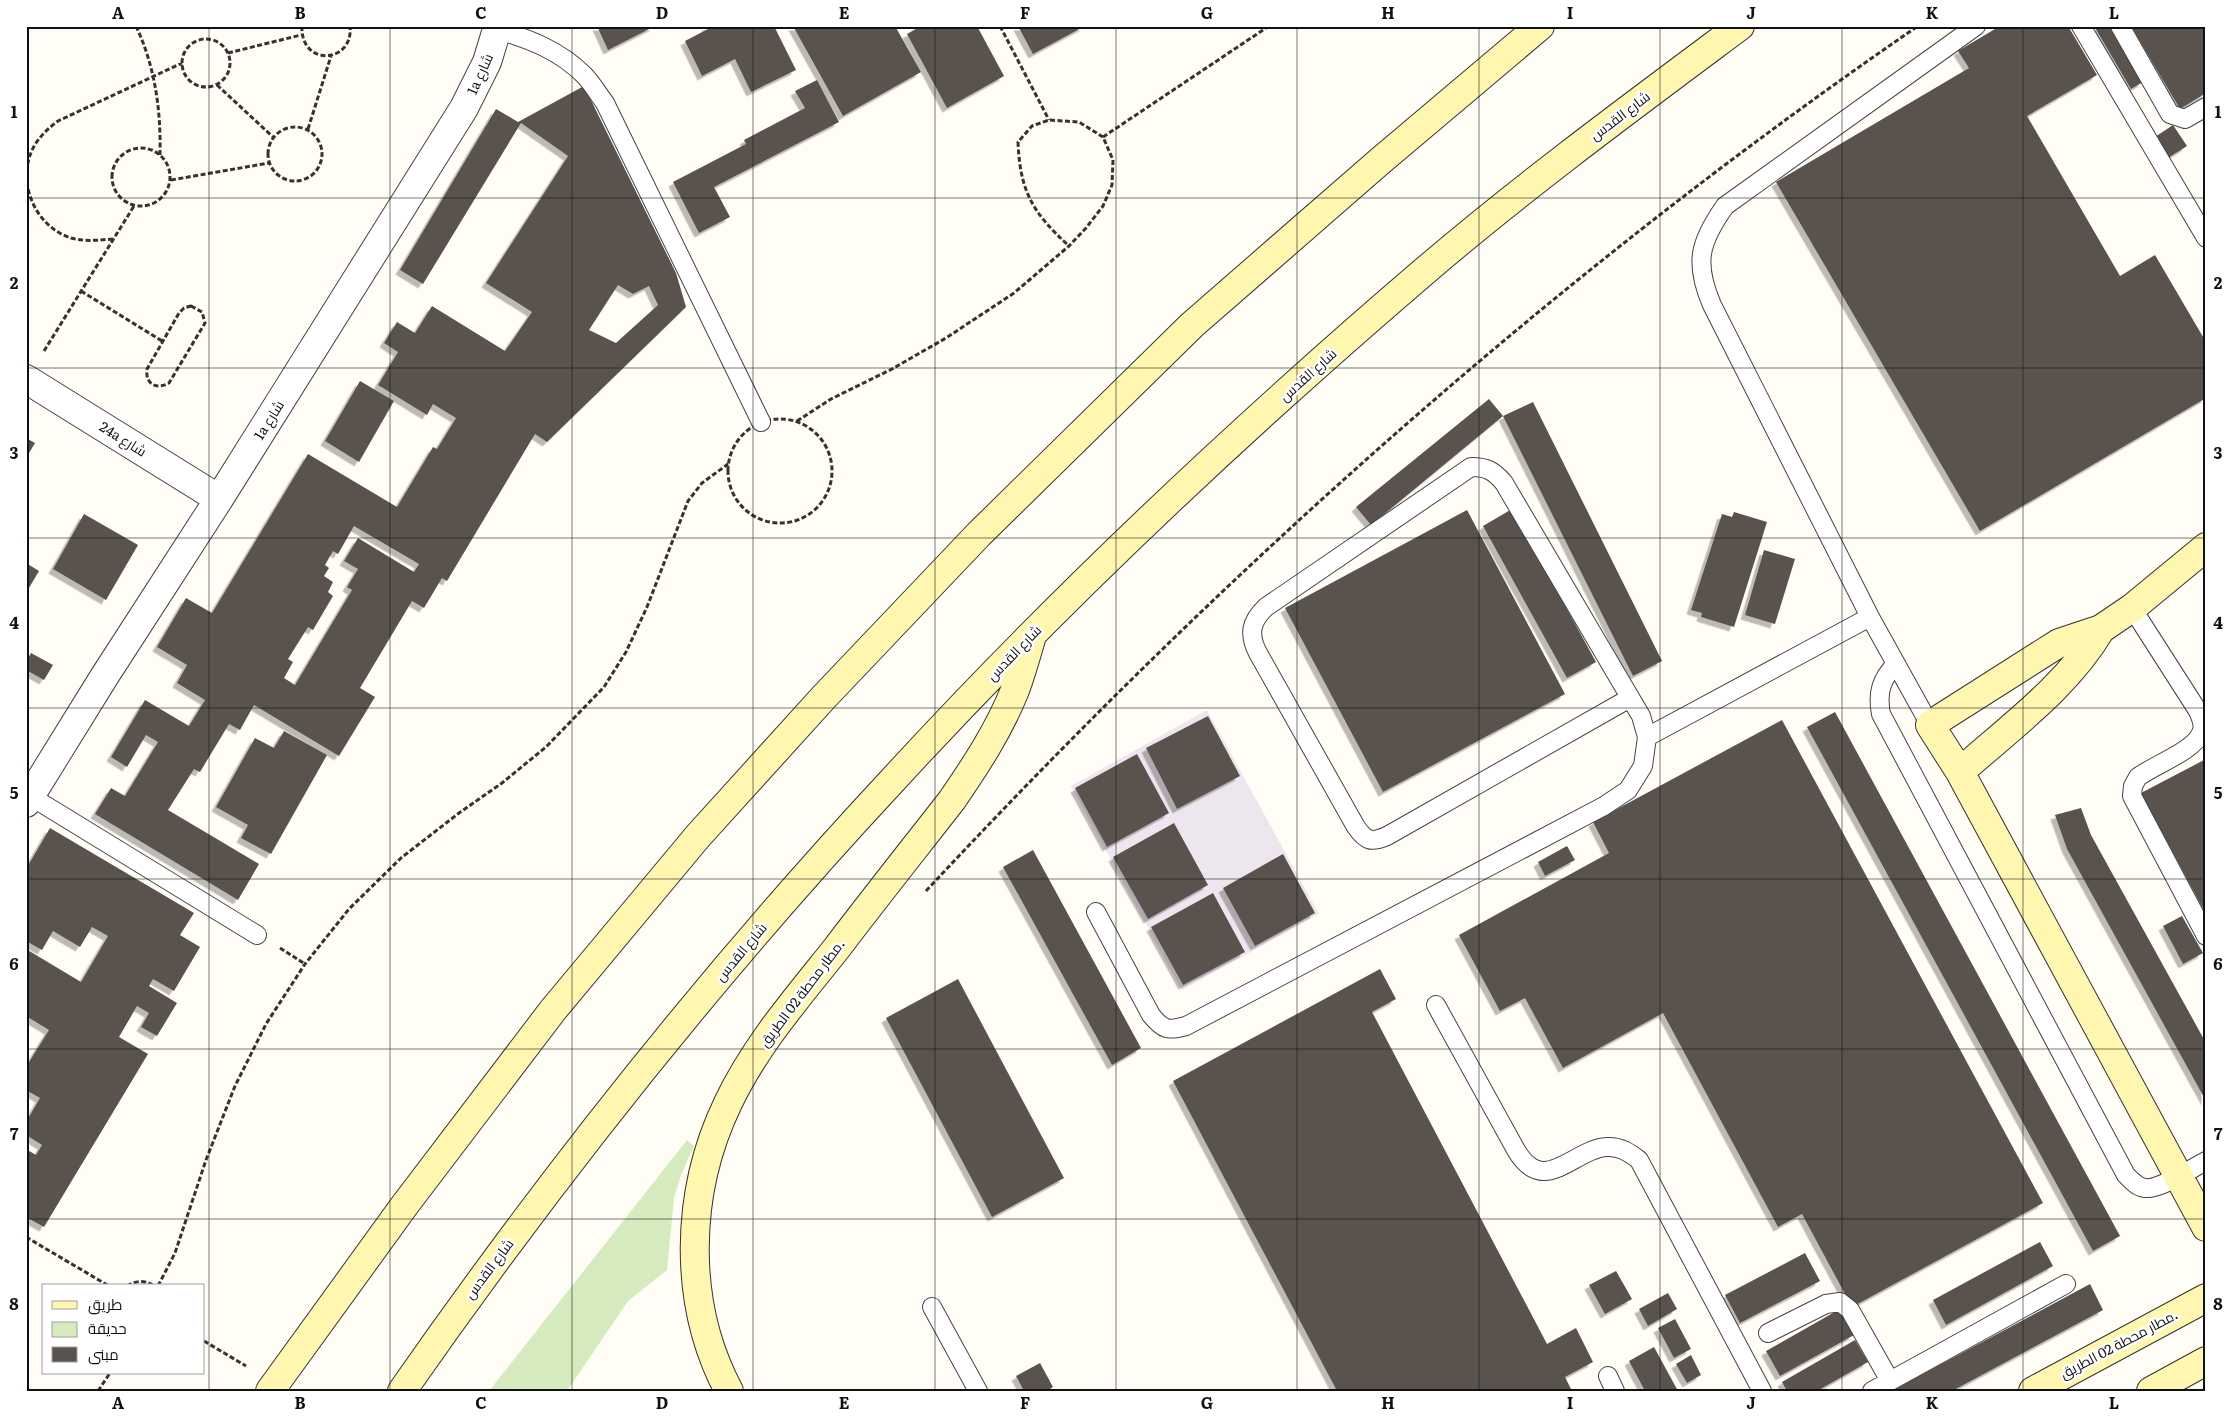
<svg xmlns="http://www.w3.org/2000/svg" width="2232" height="1417" font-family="Literata,Cairo,serif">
<defs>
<filter id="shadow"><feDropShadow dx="-4.5" dy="4.5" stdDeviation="0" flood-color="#0004"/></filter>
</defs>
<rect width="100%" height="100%" fill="#fffdf5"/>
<path fill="#eee6ef" d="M1207,710L1319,914L1182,990L1071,786Z"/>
<path fill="#d5ebbd" d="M687,1140L694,1146L681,1175L674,1198L667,1270L628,1301L567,1391H489Z"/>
<path fill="#5a524d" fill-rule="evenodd" filter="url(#shadow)" d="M597,26H655L608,50Z
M706,26H774L796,70L751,92L735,59L702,76L685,41L708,29Z
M793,26H861L862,28L866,26H895L921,72L843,116Z
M921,26H977L1004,76L947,108L907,34Z
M1018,26H1085L1033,54Z
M2000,26H2068L2097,75L2027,116L2120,276L2155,255L2206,342V398L1980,531L1776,182L1969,68L1958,51Z
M2094,26H2110L2143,82L2131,89Z
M2131,26H2206V93L2180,109Z
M817,80L839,122L714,187L730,217L699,233L673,182L746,144L744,140L805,108L795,91Z
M584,86L676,273L686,307L547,442L535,434L447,581L442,578L424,608L412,601L360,688L375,697L339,756L254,705L240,730L229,724L200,772L194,769L168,810L259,864L238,900L95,814L111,788L125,796L158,742L146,735L127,767L111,757L145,700L189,726L205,700L177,683L187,665L157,647L186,598L212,613L308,454L397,507L433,447L437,449L456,418L433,404L427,415L378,385L398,352L384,343L397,322L415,333L432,306L505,351L532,312L486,283L568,156L521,123L423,284L400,270L496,109L518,122ZM618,285L633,294L649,286L658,305L616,343L589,330ZM354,526L419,564L414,572L358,538L344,561L358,569L347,587L352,590L295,685L284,678L293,662L288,659L308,627L313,630L333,596L328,592L333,582L324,576L329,568L325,565L333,551L338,554Z
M2173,125L2187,146L2168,158L2155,137Z
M360,381L394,401L359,462L325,441Z
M1489,399L1503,416L1533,402L1662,661L1633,676L1503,416L1371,525L1356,507Z
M26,438L35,443L26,458Z
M1512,509L1596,662L1567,678L1483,526Z
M1467,510L1565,694L1383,792L1285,608Z
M1734,512L1767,522L1734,627L1701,617L1702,613L1691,610L1722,514L1732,517Z
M84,514L138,545L106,600L53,569Z
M1764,550L1795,559L1775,624L1745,615Z
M26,563L39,571L26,593Z
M31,653L53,665L44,680L26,670V662Z
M1835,712L2120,1236L2093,1251L1807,727Z
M1208,716L1240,776L1177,809L1146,748Z
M1782,720L2043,1203L1852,1307L1802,1214L1778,1227L1663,1013L1563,1068L1525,998L1500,1011L1459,935L1609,853L1593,822Z
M284,731L327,755L271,854L241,838L248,825L216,807L255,738L274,748Z
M1137,754L1169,813L1107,847L1075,788Z
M2206,759V914L2141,793Z
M2081,808L2091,835L2206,1043V1101L2067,849L2055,815Z
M1174,823L1208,885L1148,919L1113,857Z
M50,828L194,913L180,935L200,947L174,991L153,979L149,986L177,1003L157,1036L141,1027L149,1013L137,1006L119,1037L148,1054L44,1227L26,1217V1149L36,1155L42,1145L26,1135V1122L40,1098L26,1090V1067L49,1030L26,1016V949L81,982L108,936L92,927L80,947L53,931L42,950L26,941V869Z
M1567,846L1575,860L1545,876L1538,862Z
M1033,850L1141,1048L1112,1065L1003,867Z
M1283,854L1315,913L1255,946L1223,888Z
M1213,893L1245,952L1183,985L1151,927Z
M2182,916L2203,953L2183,964L2163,926Z
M1380,969L1396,999L1372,1012L1547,1344L1576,1328L1593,1362L1565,1377L1572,1391H1337L1173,1081Z
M958,979L1064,1178L992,1217L886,1018Z
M2040,1242L2053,1266L1946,1325L1933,1300Z
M1805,1253L1820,1281L1740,1323L1725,1295Z
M1616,1271L1632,1299L1605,1314L1589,1285Z
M2090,1284L2103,1310L1952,1391H1891Z
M1668,1293L1677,1309L1648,1326L1639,1309Z
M1840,1309L1854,1335L1780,1376L1766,1351Z
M1675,1319L1691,1349L1674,1358L1658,1328Z
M1855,1340L1868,1362L1817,1391H1787L1782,1382Z
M1654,1347L1678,1391H1645L1629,1361Z
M1691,1355L1701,1375L1687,1383L1676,1364Z
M1040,1363L1053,1387L1047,1391H1024L1016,1376Z"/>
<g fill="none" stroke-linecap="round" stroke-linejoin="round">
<defs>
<path id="lane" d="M2081,26L2206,238
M2120,26L2170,114L2185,119L2206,107
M498,30C530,39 560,51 584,75C592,83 598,94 605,103L761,422
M2132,608L2198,711C2201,718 2205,726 2201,733C2194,751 2154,765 2138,777L2133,786L2132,796L2206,936
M1896,664C1881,679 1877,693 1881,714L2126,1175C2132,1181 2137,1187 2145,1188C2160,1190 2192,1168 2206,1161
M1930,725L1870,617L1712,305C1694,263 1699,243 1725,206L1976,26
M1647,737L1870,617
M30,796L257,935
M1096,912L1151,1015C1163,1030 1168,1031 1186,1026L1604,806L1628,790L1643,766L1647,737L1641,716L1504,483C1494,471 1487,467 1471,467L1266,607C1251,621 1248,634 1258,653L1356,827C1366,841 1371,843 1387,836L1630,698
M1436,1005L1516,1150C1544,1198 1573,1149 1607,1147C1620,1146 1630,1153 1639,1160L1762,1391
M932,1307L978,1391
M1768,1333L1826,1304L1840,1302L1850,1310L1890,1381
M1608,1376L1615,1391
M1872,1391L2066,1284"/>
<path id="street" d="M26,379L219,499
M26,803L104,677L219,499L464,108L487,62L498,26"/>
<path id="secondary" d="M2206,547L2132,608L2101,629L2059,643L1930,725L1960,772L2206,1227
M1960,772C2009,728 2067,687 2101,629
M270,1391L404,1206L553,1010L698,836L824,697L979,534L1192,325L1379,162L1540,26
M402,1391C550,1179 715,971 891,782C1058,600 1240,429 1427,269C1528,183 1634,105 1740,26
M729,1391C682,1303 685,1192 728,1103C755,1046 797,998 836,949C874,899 913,850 952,800C976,765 999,730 1015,690C1021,674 1026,656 1031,639
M2033,1391L2206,1298
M2151,1391L2206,1361"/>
</defs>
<use href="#lane" stroke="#444" stroke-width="20"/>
<use href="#street" stroke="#444" stroke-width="30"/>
<use href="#secondary" stroke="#333" stroke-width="30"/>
<path stroke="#333" stroke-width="3" stroke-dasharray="5 2.5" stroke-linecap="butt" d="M136,26C155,67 161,109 160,155
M302,26C300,67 354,64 350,26
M1000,26L1049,120
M182 63a24 24 0 1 1 48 0a24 24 0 1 1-48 0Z
M228,53L301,35
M217,85L273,137
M268 154a27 27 0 1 1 54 0a27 27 0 1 1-54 0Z
M308,129L331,56
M1103,137L1269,26
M112 177a29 29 0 1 1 58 0a29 29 0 1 1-58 0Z
M171,180L269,163
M113,239C99,240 85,242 71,238C33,226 14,177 36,143C42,134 50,127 58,121L182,63
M81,291L162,341
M191,306L202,312L205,323L169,383C156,390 145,384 147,369L179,313L184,308Z
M44,351L134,206
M728 471a52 52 0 1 1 104 0a52 52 0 1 1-104 0Z
M797,421L831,399L892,369L946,338L1014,293L1069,246L1086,228L1103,206L1112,185L1113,160L1103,137L1079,122L1049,120L1032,126L1018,142C1020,192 1033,213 1069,246
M926,891C1226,569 1555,275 1918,26
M280,948L305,964
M26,1237L109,1286
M127,1286C137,1280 145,1280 154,1286
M158,1286L175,1253L206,1160L235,1086L266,1024L305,964L349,909L401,858L459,813L502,783L546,747L604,687L626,652L647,607L688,501L702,483L728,464
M204,1341L246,1366
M98,1391L110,1373"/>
<use href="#lane" stroke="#fff" stroke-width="18"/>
<use href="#street" stroke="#fff" stroke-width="28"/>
<use href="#secondary" stroke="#fff6b0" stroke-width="28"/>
</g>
<path fill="none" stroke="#111" stroke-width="1" stroke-opacity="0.55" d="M209,26V1391M390,26V1391M572,26V1391M753,26V1391M935,26V1391M1116,26V1391M1297,26V1391M1479,26V1391M1660,26V1391M1842,26V1391M2023,26V1391M26,198H2206M26,368H2206M26,538H2206M26,708H2206M26,879H2206M26,1049H2206M26,1219H2206"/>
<g text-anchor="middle" stroke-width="5" stroke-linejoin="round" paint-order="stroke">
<g font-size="14" fill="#111" stroke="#fff">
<text transform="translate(480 74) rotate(-66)" y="5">1a شارع</text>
<text transform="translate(1620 116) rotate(-37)" y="5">شارع القدس</text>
<text transform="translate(1308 375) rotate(-42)" y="5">شارع القدس</text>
<text transform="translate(269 420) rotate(-58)" y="5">1a شارع</text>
<text transform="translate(123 439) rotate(32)" y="5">24a شارع</text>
<text transform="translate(1014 653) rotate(-46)" y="5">شارع القدس</text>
<text transform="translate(741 952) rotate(-50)" y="5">شارع القدس</text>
<text transform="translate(802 993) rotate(-53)" y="5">مطار محطة 02 الطريق.</text>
<text transform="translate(489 1269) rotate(-53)" y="5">شارع القدس</text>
<text transform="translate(2119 1344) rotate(-28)" y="5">مطار محطة 02 الطريق.</text>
</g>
</g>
<rect width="2232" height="1417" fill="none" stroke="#ffffff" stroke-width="55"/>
<rect x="42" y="1284" width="162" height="90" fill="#ffffff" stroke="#a0a0a0"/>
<rect x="52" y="1301" width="25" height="8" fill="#fff6b0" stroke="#a0a0a0"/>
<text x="88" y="1310" font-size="15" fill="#111111">طريق</text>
<rect x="52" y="1322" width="25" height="15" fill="#d5ebbd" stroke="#a0a0a0"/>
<text x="88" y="1334" font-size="15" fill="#111111">حديقة</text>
<rect x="52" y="1347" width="25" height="15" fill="#5a524d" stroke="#a0a0a0"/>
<text x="88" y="1360" font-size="15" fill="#111111">مبنى</text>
<rect x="28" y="28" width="2176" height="1362" fill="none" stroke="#111" stroke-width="2"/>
<g font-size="16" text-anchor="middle" font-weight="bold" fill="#111">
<text x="118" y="19">A</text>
<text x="300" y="19">B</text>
<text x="481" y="19">C</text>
<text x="662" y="19">D</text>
<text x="844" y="19">E</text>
<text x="1025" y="19">F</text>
<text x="1207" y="19">G</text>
<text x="1388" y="19">H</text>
<text x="1570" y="19">I</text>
<text x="1751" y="19">J</text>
<text x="1932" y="19">K</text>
<text x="2114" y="19">L</text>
<text x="14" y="118">1</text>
<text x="2218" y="118">1</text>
<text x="14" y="289">2</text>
<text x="2218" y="289">2</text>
<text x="14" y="459">3</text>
<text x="2218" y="459">3</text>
<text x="14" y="629">4</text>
<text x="2218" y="629">4</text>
<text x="14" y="799">5</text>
<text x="2218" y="799">5</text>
<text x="14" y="970">6</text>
<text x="2218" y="970">6</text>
<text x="14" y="1140">7</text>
<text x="2218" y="1140">7</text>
<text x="14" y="1310">8</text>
<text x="2218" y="1310">8</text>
<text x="118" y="1409">A</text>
<text x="300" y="1409">B</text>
<text x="481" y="1409">C</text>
<text x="662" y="1409">D</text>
<text x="844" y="1409">E</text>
<text x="1025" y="1409">F</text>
<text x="1207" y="1409">G</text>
<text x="1388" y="1409">H</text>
<text x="1570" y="1409">I</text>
<text x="1751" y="1409">J</text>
<text x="1932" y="1409">K</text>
<text x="2114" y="1409">L</text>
</g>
</svg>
